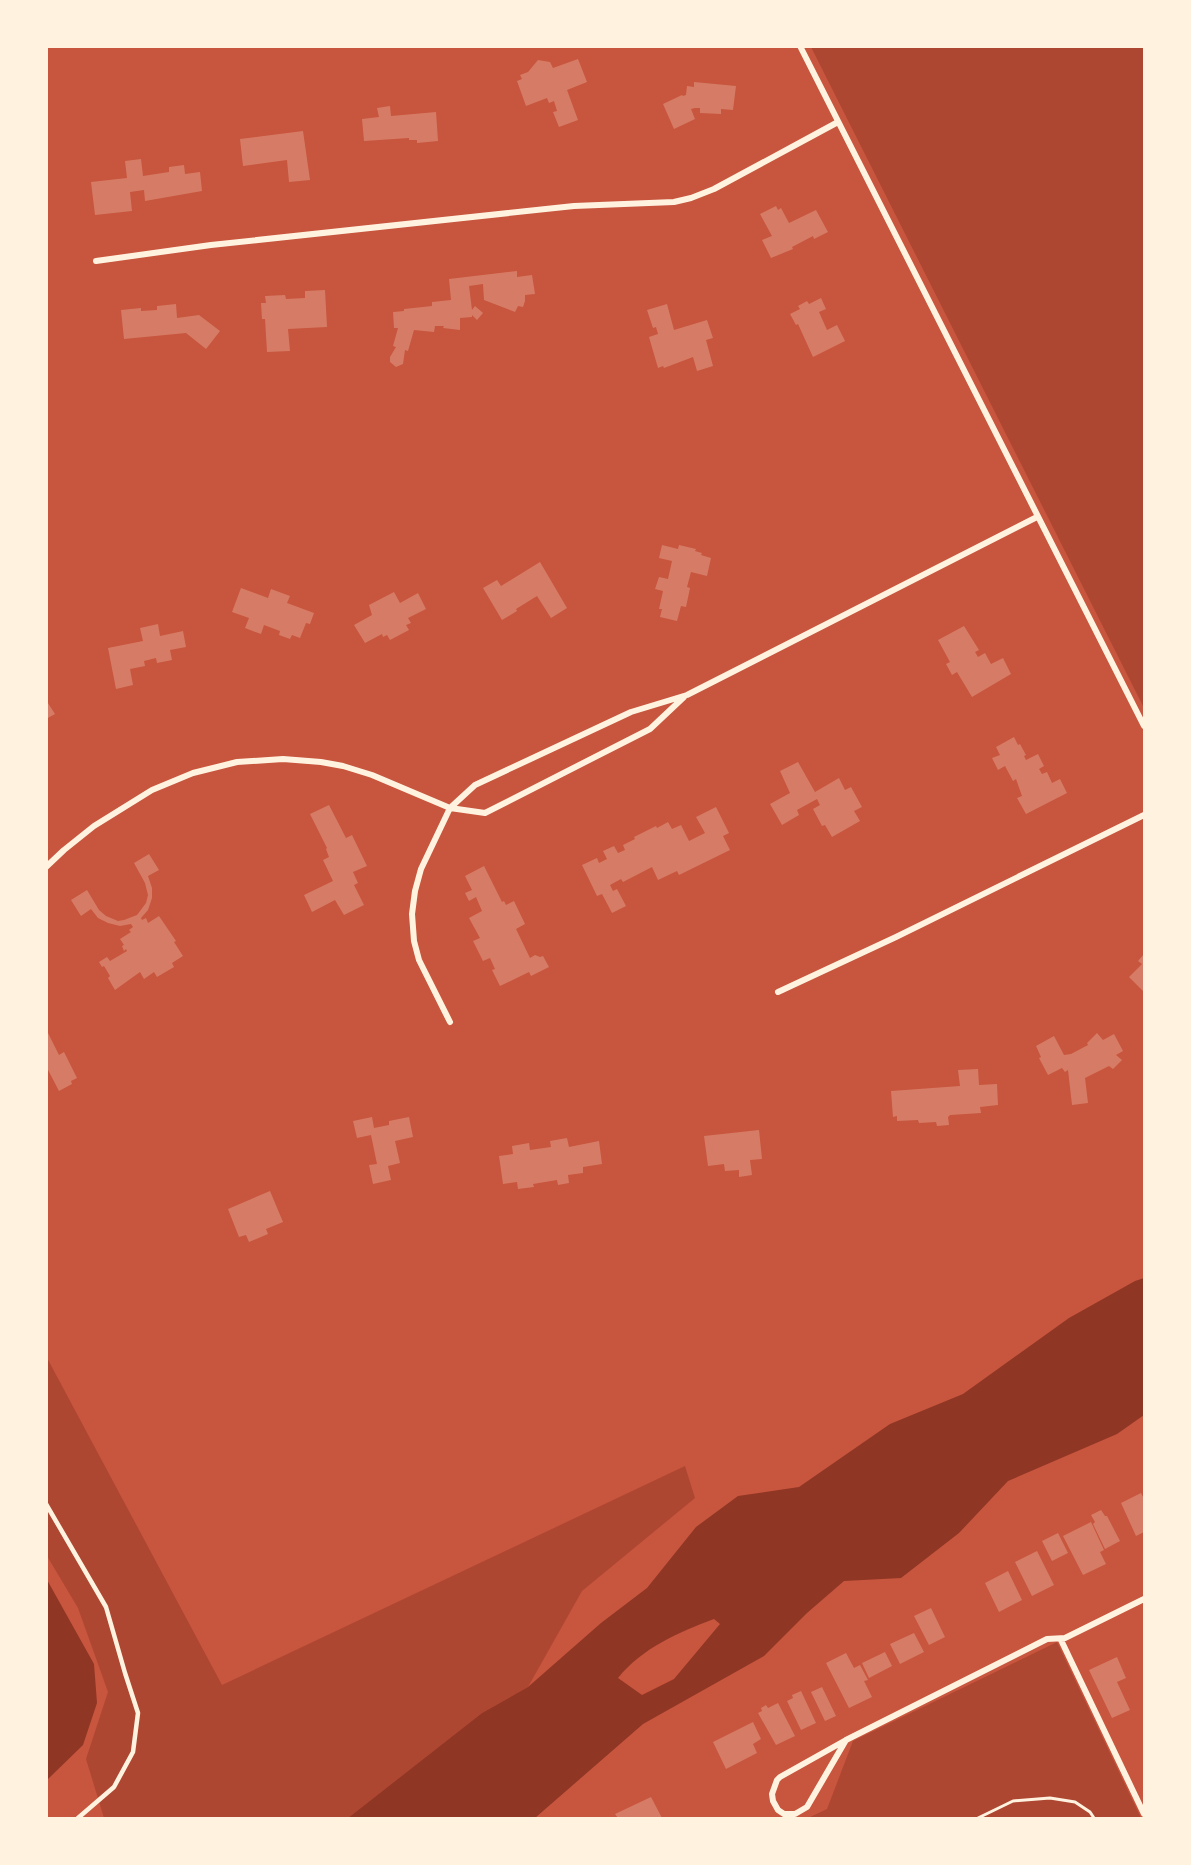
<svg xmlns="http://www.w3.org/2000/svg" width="1191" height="1865" font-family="Helvetica,sans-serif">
<rect width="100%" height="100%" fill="#c8553d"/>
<path fill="#ae4732" d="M811,47H1144V708Z
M46,1356L222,1685L685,1466L695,1498L582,1591L528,1687L482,1713L348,1818H104L86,1759L108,1692L78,1608L47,1556Z
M1057,1642L1141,1818H808L827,1809L853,1741Z"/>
<path fill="#8f3625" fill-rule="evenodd" d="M1144,1278V1415L1117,1434L1008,1481L959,1533L901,1578L844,1581L807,1613L764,1656L643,1724L535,1818H348L482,1713L528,1687L601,1623L647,1588L696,1527L738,1496L799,1487L890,1424L963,1394L1069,1318L1135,1281ZM714,1619L720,1624L674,1679L642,1695L618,1678C642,1648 679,1632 714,1619Z
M46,1578L94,1664L97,1703L83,1745L47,1780Z"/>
<path fill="#d67c66" d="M578,59L587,82L567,90L578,120L559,127L553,112L557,111L554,101L549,103L547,98L526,106L517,81L522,79L520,75L528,72L538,60L550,62L553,68Z
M694,82L736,86L733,110L721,109V114L700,113V108H695L691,109L695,119L674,129L663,104L682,95L683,96L686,95L687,86L694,87Z
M390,106L391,116L436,112L438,141L417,143V140H409V138L364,141L362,119L379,117L377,108Z
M303,131L310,180L289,182L287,160L243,166L240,139Z
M141,159L143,176L169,172V167L184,165L185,174L200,172L202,191L145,201L144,190L130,192L132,211L95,215L91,182L127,178L125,161Z
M776,206L778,210L781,208L789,223L816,210L828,232L814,239L813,236L792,247L793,249L771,258L762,240L772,236L760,214Z
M517,271V277L532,275L535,294L525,295V301L523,307L518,306L515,312L484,300L483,284L469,286L472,310L475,306L483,313L477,320L472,315V317L460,318V330L443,328L444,326H435L434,332L414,330L408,351L405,350L403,364L396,367L390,362V357L396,347L393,346L398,328H394L393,312L404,311V309L432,306V302L451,300L449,279Z
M325,290L327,327L288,329L290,351L267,352L265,319H262L261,303H266L265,296L285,295L286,299L305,298V291Z
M821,298L826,309L819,312L827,330L837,325L845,341L813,357L798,324L796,325L790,314L800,309L798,306L807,301L809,304Z
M176,304L177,318L199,315L220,331L206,349L186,333L124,339L121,310L141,308V311L157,310V306Z
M667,304L674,330L707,320L713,338L706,340L713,366L697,371L693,357L664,368L663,366L658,368L649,337L658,334L656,327L653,328L647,310Z
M662,545L678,549L679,545L696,549L695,551L702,553L701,555L711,558L707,576L691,572L687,587L690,588L686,607L681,606L677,621L660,617L662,609H659L663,591L655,589L659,577L668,579L672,561L659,558Z
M540,562L567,608L551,618L537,596L516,609L517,611L502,620L483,588L497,580L501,586Z
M241,588L268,598L271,589L290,596L287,603L314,613L310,624L306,623L300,638L292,635L290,639L279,635L280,631L264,625L261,634L245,628L249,618L232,612Z
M394,592L400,603L418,593L426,609L408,618L411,623L406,625L409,630L390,640L387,635L383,637L382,634L365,643L354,625L372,615L369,605Z
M158,624L160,636L183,631L186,647L170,650L172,660L157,663L156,658L144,661L145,666L130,669L133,685L116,689L108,648L143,641L140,628Z
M964,626L979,650L975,652L978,657L985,653L991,664L1003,658L1011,674L972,697L957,672L952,675L946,664L950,662L938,640Z
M46,700L55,714L46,719Z
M1014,737L1018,745L1020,744L1026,755L1024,756L1026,760L1038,754L1044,766L1039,769L1042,774L1047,772L1052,783L1060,779L1067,793L1026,814L1017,798L1022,796L1016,779L1013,781L1005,766L998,770L992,758L1000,755L996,747Z
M798,762L815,792L839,778L845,790L851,787L862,807L854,811L860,821L832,837L825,825L822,826L813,809L820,805L817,799L797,810L799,815L782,825L770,804L790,793L780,771Z
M329,805L346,838L352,835L367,866L353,872L358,883L354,885L364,905L344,915L335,900L312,912L304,895L333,881L323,860L329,857L326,849L327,848L310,814Z
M716,807L729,833L723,836L730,850L679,875L677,871L658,880L652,867L623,882L621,879L610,885L613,891L617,889L626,906L612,913L602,894L597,896L582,865L597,858L599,863L607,859L603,851L614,846L618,853L625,850L623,845L635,839L634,837L656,826L657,828L668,822L672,829L681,825L689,841L705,833L696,817Z
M149,854L159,870L148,876L152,888V898L148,910L141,918L142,920L146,918L148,923L159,916L176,941L174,942L183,956L172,963L174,967L157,977L154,972L144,979L140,972L115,990L108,978L110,976L104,966L102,967L99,962L107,957L110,961L127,951L126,949L124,951L122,946L124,945L120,939L131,932L129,930L133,927L131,924L120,926L108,923L98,918L91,909L81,916L71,900L87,890L99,910L106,916L118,921L124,920L137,915L146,903L148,895L145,883L134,863Z
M484,866L502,902L504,901L506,905L514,901L525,924L516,929L530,958L535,955L540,957L543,956L549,967L531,976L529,972L500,986L492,970L495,969L490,958L483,961L473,941L480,938L469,918L482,911L476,897L469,901L465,893L472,890L465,876Z
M1144,954V992L1129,977L1142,964L1138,961Z
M48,1033L59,1055L64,1052L77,1078L71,1081L72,1084L59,1091L46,1066V1034Z
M1097,1033L1103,1040L1114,1034L1123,1051L1116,1055L1122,1060L1113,1069L1109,1066L1085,1078L1088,1103L1072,1105L1068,1070L1065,1072L1062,1068L1048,1075L1039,1058L1041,1057L1036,1046L1054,1036L1064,1055L1071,1054L1088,1045L1087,1043Z
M978,1069L979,1085L997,1084L998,1105L980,1107L981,1113L950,1115L948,1117L949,1125L937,1126L936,1122L919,1123L918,1120L897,1121V1116L893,1117L891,1091L960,1086L958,1070Z
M372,1117L374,1128L389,1125V1121L409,1117L413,1137L395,1141L400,1163L388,1166L391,1180L373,1184L369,1165L377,1164L371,1135L357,1138L353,1121Z
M759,1130L762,1159L750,1160L752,1175L739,1177V1170L725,1171L724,1164L708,1166L704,1136Z
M567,1138L569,1147L599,1141L602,1164L583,1167V1173L568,1175L569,1183L558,1185L557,1180L533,1184L534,1187L518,1189L517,1182L503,1184L499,1156L513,1154L512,1146L529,1143L530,1150L551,1147L550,1141Z
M270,1191L283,1222L266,1229L268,1234L249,1242L246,1235L239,1237L228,1209Z
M1141,1493L1144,1499V1532L1136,1536L1121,1503Z
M1101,1510L1105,1516H1107L1120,1541L1105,1549L1093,1524L1095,1522L1091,1515Z
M1091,1522L1104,1550L1100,1552L1106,1564L1083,1575L1063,1536Z
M1058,1533L1068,1553L1052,1561L1042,1541Z
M1037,1551L1054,1585L1032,1596L1015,1562Z
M1008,1571L1022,1600L999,1612L985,1583Z
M931,1608L945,1637L929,1645L914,1616Z
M914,1633L924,1652L900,1664L890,1644Z
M885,1652L892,1666L869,1678L862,1663Z
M846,1653L854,1668L860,1665L868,1680L864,1681L872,1697L849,1708L826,1663Z
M1117,1657L1126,1678L1117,1682L1130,1710L1112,1718L1089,1670Z
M822,1687L836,1716L825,1721L811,1692Z
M801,1691L816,1723L801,1730L787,1701L793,1698L792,1695Z
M778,1703L795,1736L776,1745L758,1713L762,1711L761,1708L766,1705L768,1708Z
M753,1722L761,1739L753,1744L757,1753L726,1769L713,1742Z
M651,1797L662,1818H618L615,1814Z"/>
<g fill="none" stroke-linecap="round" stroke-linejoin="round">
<path stroke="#fff3e0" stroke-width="3" d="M978,1818L1013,1801L1050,1798L1075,1802L1090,1812L1094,1818"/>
<path stroke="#fff3e0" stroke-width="4.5" d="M46,1504L106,1607L125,1673L138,1713L133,1752L114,1787L78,1818"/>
<path stroke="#fff3e0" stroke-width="6" d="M800,46L1144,726
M96,261L211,245L574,206L674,202L691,198L714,189L838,122
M46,867L64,850L94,826L152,790L193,773L237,762L283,759L321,762L343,766L372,775L450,808L485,813L650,729L684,697
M778,992L896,937L1144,815
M450,1022L419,960L414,941L412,914L415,891L421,869L450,808L475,785L631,712L687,695L1037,517
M1061,1640L1144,1814
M846,1740L807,1807L795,1814H784L778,1810L773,1801L772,1794L777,1780L780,1777L846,1740L1047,1639L1065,1638L1144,1599"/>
</g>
<rect width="1191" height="1865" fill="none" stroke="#fff3e0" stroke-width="96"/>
</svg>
